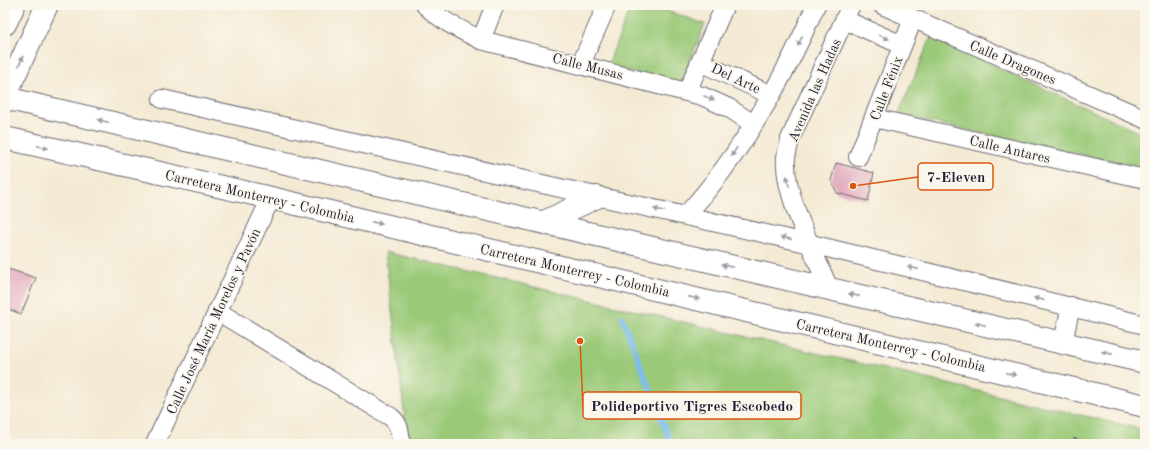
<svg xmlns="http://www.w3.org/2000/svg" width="1150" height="449" font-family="'Old Standard TT',serif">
<rect width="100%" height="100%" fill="#fbf7ec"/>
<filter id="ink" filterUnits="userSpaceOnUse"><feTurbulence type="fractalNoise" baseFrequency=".025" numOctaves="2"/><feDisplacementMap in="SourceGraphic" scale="8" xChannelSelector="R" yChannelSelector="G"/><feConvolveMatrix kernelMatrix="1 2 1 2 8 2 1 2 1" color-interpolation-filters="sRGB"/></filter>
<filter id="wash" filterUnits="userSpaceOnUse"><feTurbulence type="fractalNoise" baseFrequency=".012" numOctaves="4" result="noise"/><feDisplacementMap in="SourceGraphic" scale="16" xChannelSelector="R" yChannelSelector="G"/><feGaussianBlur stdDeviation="0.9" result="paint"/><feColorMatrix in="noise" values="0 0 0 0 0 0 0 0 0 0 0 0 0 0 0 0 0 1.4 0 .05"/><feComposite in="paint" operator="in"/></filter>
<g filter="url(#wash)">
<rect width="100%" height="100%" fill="#f4ead4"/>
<path fill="#9ac977" stroke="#5e7659" d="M631,5H651L705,24L681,83L607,67Z
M931,37L1145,135V168L898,115Z
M385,252L1145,430V444H408Z"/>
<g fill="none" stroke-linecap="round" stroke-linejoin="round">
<path stroke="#7abdf0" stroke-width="5" d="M622,317L671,444"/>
</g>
<g id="blocks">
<path fill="#e1a9bd" d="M836,163L874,173L868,201L837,193L831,180Z
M5,268L36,278L21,314L5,308Z
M1074,438L1092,444H1072Z"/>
</g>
</g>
<g filter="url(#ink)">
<use href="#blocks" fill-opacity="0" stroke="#6c6871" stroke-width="1"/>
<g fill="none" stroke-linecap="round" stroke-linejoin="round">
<defs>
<path id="minor" d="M425,5C441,21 461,30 481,40L702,96L729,108L753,124
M882,5L1145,119
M845,20L902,45
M481,40L495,5
M700,62L771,95
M581,64L607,5
M687,92L725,5
M162,99L811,244L1145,325
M874,118L1145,179
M858,157L913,19
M685,216C738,159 786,76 816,5
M829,289C815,253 783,195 786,157C787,151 789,145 790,139L851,5
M217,311L391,417C400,424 400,433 401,444
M1063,342L1071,306
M155,444L271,198"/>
<path id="secondary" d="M5,24L14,5
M5,96L47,5"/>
<path id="primary" d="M5,98L1145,362
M5,138L271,198L1145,406
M544,222L597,197"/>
</defs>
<use href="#minor" stroke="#6c6871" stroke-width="20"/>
<use href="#secondary" stroke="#6c6871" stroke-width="24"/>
<use href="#primary" stroke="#6c6871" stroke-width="24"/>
<use href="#minor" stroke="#fff" stroke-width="18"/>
<use href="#secondary" stroke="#fff" stroke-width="22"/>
<use href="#primary" stroke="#fff" stroke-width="22"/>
</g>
<defs><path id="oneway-solid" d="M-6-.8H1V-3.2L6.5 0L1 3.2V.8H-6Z"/></defs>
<g fill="#9c9ca7">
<use href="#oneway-solid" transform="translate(884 37) rotate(23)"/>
<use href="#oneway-solid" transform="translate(800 41) rotate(116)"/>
<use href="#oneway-solid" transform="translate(21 61) rotate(-65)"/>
<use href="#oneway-solid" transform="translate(709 98) rotate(22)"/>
<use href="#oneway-solid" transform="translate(103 121) rotate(-167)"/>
<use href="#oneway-solid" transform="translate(43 147) rotate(13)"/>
<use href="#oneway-solid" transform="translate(734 152) rotate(123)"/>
<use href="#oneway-solid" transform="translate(788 181) rotate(-102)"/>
<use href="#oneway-solid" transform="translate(659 210) rotate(-168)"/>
<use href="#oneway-solid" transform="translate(377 223) rotate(13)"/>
<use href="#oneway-solid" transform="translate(786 238) rotate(-167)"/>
<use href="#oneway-solid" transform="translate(727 266) rotate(-167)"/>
<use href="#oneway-solid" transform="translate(913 268) rotate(-167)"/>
<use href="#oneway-solid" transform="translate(854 295) rotate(-167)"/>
<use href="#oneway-solid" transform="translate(694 298) rotate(13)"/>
<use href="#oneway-solid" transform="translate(1039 299) rotate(-167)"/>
<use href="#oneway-solid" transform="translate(980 324) rotate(-167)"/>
<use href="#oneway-solid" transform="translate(1107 353) rotate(-167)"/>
<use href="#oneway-solid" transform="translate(1011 374) rotate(13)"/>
</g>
</g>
<g text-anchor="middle" stroke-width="3.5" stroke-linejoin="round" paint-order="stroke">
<g font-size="14" fill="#22223b" stroke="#fbf7ec">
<text transform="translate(1013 62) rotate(23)" y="5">Calle Dragones</text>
<text transform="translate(588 66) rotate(14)" y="5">Calle Musas</text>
<text transform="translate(736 78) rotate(25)" y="5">Del Arte</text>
<text transform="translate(886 88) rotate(-69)" y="5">Calle Fénix</text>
<text transform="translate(814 90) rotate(-66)" y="5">Avenida las Hadas</text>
<text transform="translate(1010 149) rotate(13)" y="5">Calle Antares</text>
<text transform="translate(260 196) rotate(13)" y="5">Carretera Monterrey - Colombia</text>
<text transform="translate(575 270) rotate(13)" y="5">Carretera Monterrey - Colombia</text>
<text transform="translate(213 321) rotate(-65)" y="5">Calle José María Morelos y Pavón</text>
<text transform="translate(891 345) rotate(13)" y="5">Carretera Monterrey - Colombia</text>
</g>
</g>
<path fill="none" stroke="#de560e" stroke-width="1.5" d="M853 186L918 177M580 341L583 406"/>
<g fill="#de560e" stroke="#fbf7ec" stroke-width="1.5">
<circle cx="853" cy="186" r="4"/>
<circle cx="580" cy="341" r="4"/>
</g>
<g fill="#fbf7ec" stroke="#de560e" stroke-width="1.5">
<rect x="918" y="163" width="75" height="27" rx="4"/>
<rect x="583" y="392" width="218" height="27" rx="4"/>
</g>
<g font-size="15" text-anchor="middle" font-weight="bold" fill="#22223b">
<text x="956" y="182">7-Eleven</text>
<text x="692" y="411">Polideportivo Tigres Escobedo</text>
</g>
<rect width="1150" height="449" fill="none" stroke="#fbf7ec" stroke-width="20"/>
</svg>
